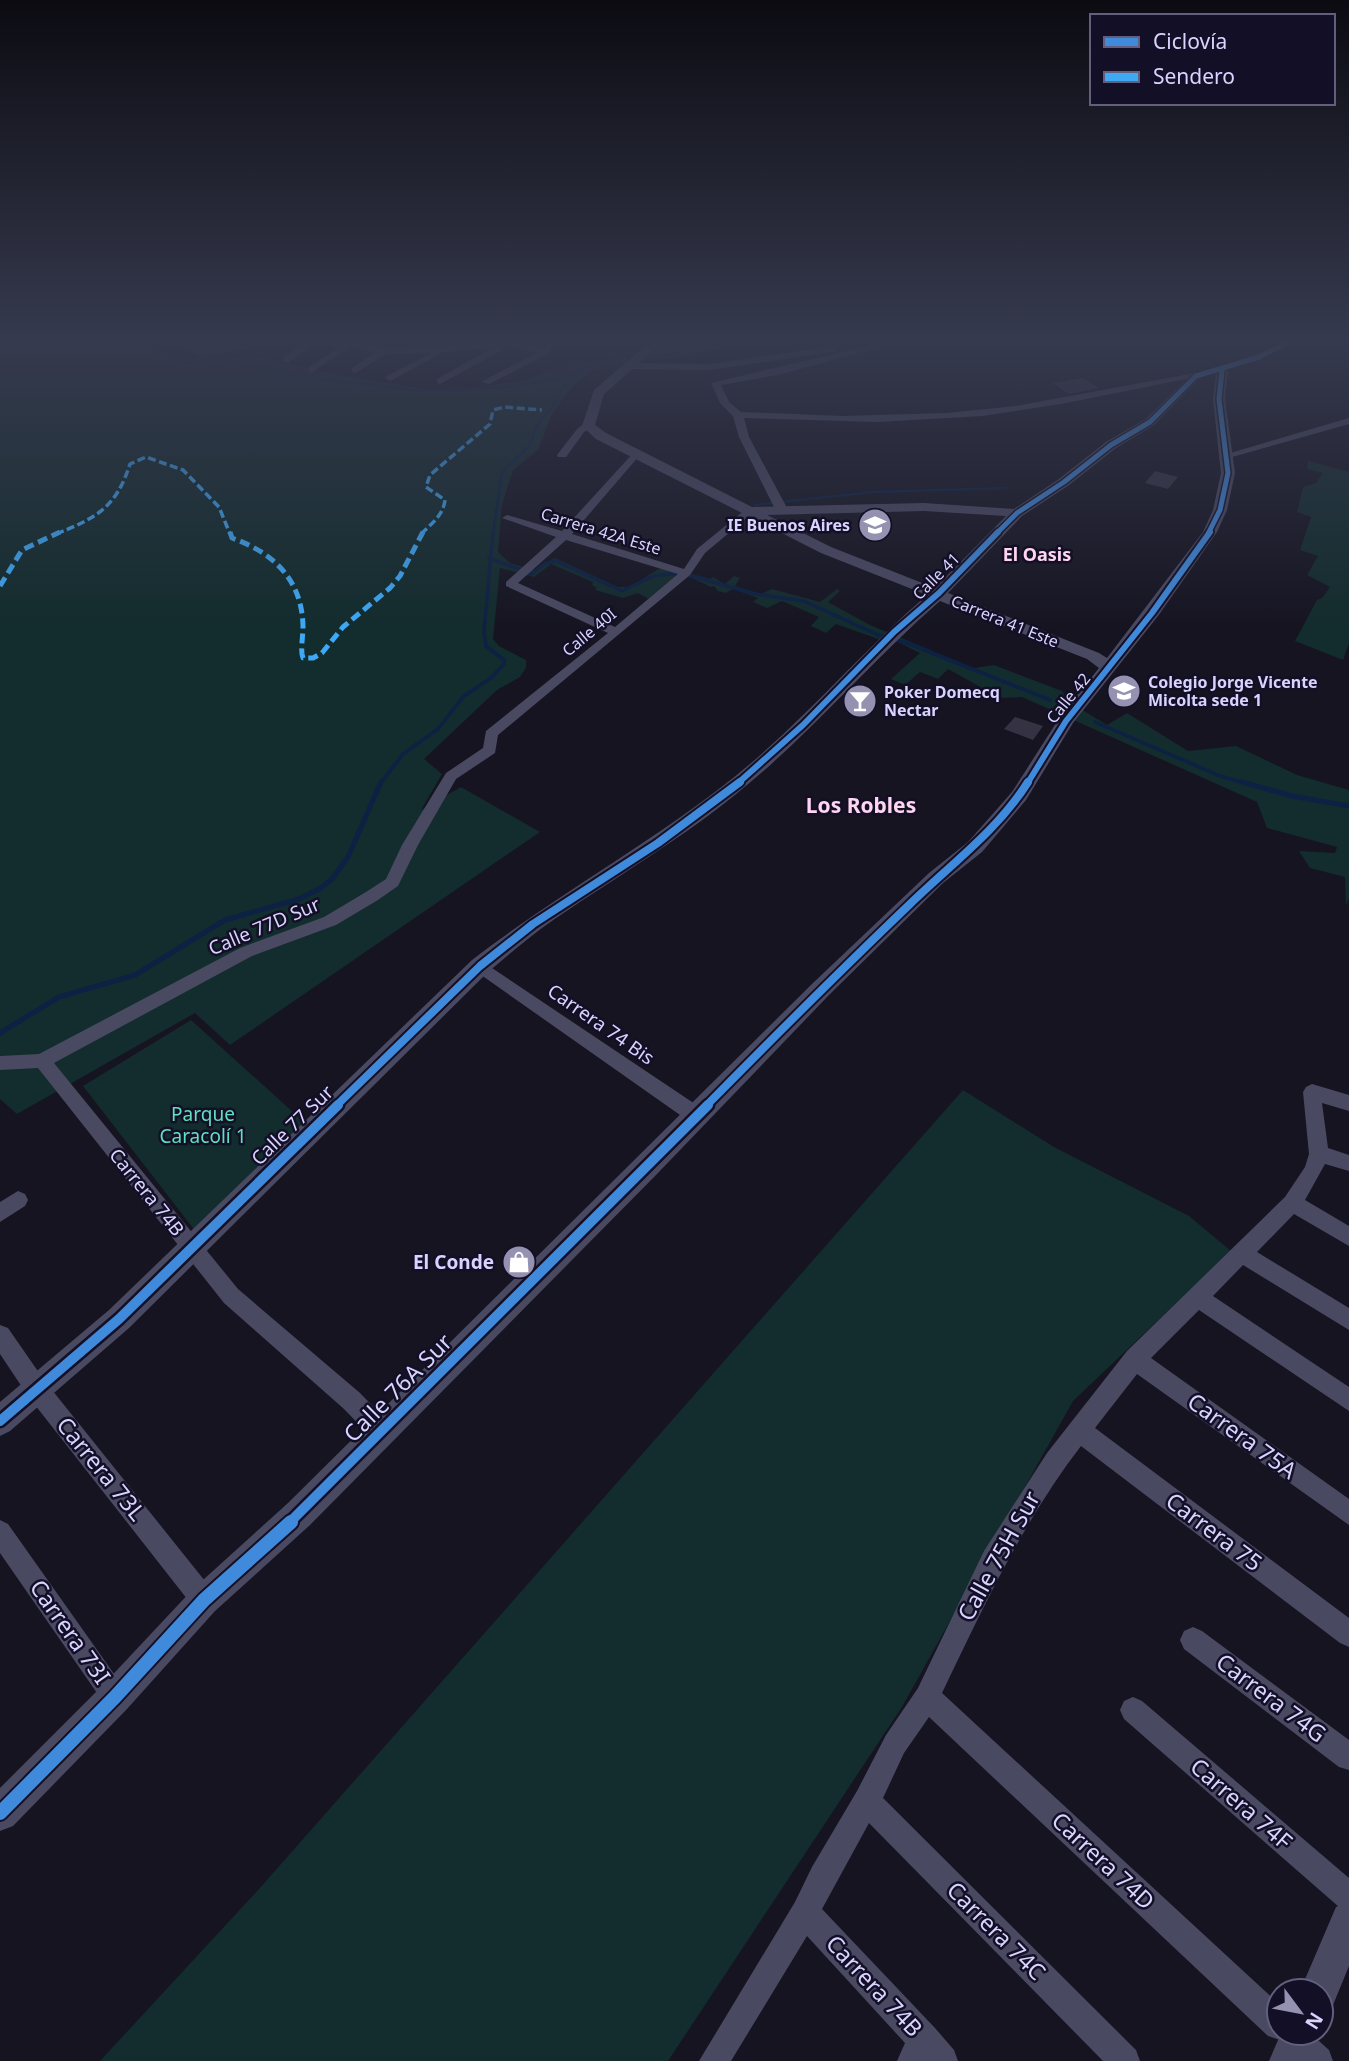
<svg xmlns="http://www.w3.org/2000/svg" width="1349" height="2061" font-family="'Noto Sans',sans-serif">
<rect width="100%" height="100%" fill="#161421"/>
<path fill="#132c2d" d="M0,340H133L150,345L182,364L236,357H259L343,376L432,390L472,388L527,380L561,365L627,358L622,365L593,370L572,387L551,416L538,450L513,470L502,505L498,552L510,563L534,570L555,558L618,587H630L660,568C677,573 693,573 710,579L713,577L725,584L734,576L740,578L735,586L761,594L772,589L820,602L837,589L840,591L828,602L870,625L974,668L994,665L1062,691L1068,701L1107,725L1127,713L1188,751L1236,746L1297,775L1349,790V898L1346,906L1345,877L1310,868L1299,851L1335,853L1337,847L1267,828L1257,802L1022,697L1000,698L948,669L938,679L920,672L905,685L891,679L920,653L898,642L881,640L836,624L826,633L811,626L819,617L782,601L767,608L753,602L758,598L733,589L726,593L718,591L714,586L711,587L690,577H679L650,600L638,593L623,598L595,590L597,588L592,585L593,582L551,564L534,577L500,568L493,639L499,646L526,660V668L520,677L497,690L424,759L442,774L421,810L461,787L540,832L230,1045L195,1013L17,1114L0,1099Z
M162,340H295L200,357L178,345Z
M668,340H767L672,358L641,360Z
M1308,461L1349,472V643L1343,660L1295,641L1317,600L1322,598L1330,587L1307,575L1318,556L1300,550L1311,517L1297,512L1303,487L1316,483L1323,473L1307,469Z
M191,1020L304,1122L196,1232L83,1086Z
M963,1090L1054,1147L1189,1216L1231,1251L1073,1401L902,1707L668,2061H100L259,1889Z"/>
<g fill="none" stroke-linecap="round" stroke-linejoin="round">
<path stroke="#0d2144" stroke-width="2.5" d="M132,340L176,360L220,359L304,377L421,391L507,387L566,377L578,371
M586,340L612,353L619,362
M755,505L872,492L1006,488
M493,534L502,472L529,446L537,425L554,404L563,387L583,369L669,355"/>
<path stroke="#0d2144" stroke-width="3.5" d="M489,558L532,574L544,564L556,561L622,591L653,576L671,574L692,576L755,594L804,601L878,635L907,643L1050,700
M1095,722L1220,776L1248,784
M380,784L403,754L438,729L463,697L492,677L504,664V660L486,646L484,632L493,532"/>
<path stroke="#0d2144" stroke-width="5" d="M1242,782L1292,796L1349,806
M0,1033L59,997L135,975L225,920L299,899L321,888L332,879L348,857L381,782"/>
<path fill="#0d2144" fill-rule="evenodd" d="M700,340H712L672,357L665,355Z"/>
</g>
<path fill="#343243" d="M1083,378L1099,388L1069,394L1053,383Z
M1155,471L1178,477L1168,489L1145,483Z
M1015,717L1043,726L1033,740L1004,729Z"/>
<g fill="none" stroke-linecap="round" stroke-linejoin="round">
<path fill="#4a4962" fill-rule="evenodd" d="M307,340L350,341L384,348L443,347L509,340L544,348L549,343L553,346L549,353L489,384L481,382L538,352L505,346L504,349L440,384L437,383V379L494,347L444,352L390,381L385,378L387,376L432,353L386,354L355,373L351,370L352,368L376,352L351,347L312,372L309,371V367L341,346L314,344L289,362H283V358Z
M893,340H907L778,375L721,385L729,402L741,412L842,416L947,413L1016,406L1173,377L1196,373L1201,376L1061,404L982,416L877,422L744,418L749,437L786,506L785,513H777L739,437L733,416L720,403L711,383Z
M835,346L838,351L709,370L628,369L624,366L628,363L709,364Z
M1349,418V424L1225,459L1220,456Z
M585,424L593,426L584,432L566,457H558L557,455L578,428Z
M635,451L639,452V456L572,534L684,569L697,549L746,509L755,511L705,553L690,575L498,735L495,753L456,779L418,845L398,886L378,900L336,925L252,956L54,1063L238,1289L360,1393L389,1423L392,1431L389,1439L381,1442L373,1439L344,1409L224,1303L38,1068L0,1070V1056L39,1054L240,948L324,917L366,892L386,879L402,845L446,773L483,748L486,731L608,633L506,586V582L556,537L502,518L507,515L562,531ZM566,540L678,574L615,627L518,583Z
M480,960L704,1110L706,1116L704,1122L697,1124L690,1122L474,970L472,966Z
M1312,1084L1349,1095V1111L1322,1103L1328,1148L1349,1155V1171L1325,1164L1305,1200L1349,1226V1246L1294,1214L1257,1252L1349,1308V1330L1243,1265L1213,1296L1349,1387V1411L1199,1310L1151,1358L1349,1499V1525L1137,1374L1095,1428L1349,1618V1647L1340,1643L1081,1446C1023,1521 983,1608 942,1693L1279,2004V2033H1310L1329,2050L1333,2061H1295L1284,2051L1280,2040L1268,2036L929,1717L904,1753L883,1798L1136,2050L1140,2061H1103L869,1823L822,1909L935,2028L954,2050L958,2061H897L905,2043L807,1936L731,2061H699L795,1902L812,1867L857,1791L886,1735L918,1688L984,1551L1047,1453L1127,1351L1285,1197L1305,1167L1309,1154L1303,1092L1306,1087Z
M18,1191L25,1194L28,1200L25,1206L0,1222V1202Z
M0,1325L8,1328L44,1380L213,1591L216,1600L213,1609L204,1612L195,1609L28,1396L0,1354Z
M0,1520L8,1524L124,1688L128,1697L124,1706L115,1710L106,1706L0,1553Z
M1193,1627L1202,1631L1349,1740V1770L1339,1767L1184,1649L1180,1640L1184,1631Z
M1133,1697L1142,1701L1349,1878V1911L1339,1907L1124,1719L1120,1710L1124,1701Z"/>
<path fill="#4a4962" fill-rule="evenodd" d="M652,340H665L604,394L595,425L606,433L752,507L924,503L1014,509L1059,479L1106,442L1146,419L1192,374L1255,355L1284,340H1299L1263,359L1228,370L1225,399L1235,473L1227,510L1217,532L1158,616L1073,723L1026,800L982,852L943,883L829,995L656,1175L310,1525L215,1611L127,1709L13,1826L0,1831V1788L103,1685L193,1589L288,1503L813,983L929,873L968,842L1012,792L1060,717L1099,668L1087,659L940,601C873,659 816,728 747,785C683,839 610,880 542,928C523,942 506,957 488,972L129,1328L10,1431L0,1436V1402L109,1310L472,960C556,895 650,844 733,778C803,722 860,653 927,595L821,553L596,439L582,426L594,390ZM1216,374L1213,399L1221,473L1213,510L1203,532L1107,658L1099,653L948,593L1022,516L1069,485L1116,448L1154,425L1200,378ZM924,511L1006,516L935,588L831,547L767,515Z
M1349,1901V1966L1333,2005L1321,2010V1991H1300L1336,1907Z
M1281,2033H1321L1309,2061H1269Z"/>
<path stroke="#3fa9f5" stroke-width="3.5" stroke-dasharray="8 3.5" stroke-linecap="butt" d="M56,534C96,518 116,508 130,464L146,457L183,470L219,507L230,534
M421,534C432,523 443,516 445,500L426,487L430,475L490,424L493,410L504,407L542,410"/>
<path stroke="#3fa9f5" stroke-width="5" stroke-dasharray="10 5" stroke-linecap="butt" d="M230,532L232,538C274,553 302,580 303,626C303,636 301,645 302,654L303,658H313L322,653L343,627L390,588L400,576L423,532
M0,586L22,550L60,532"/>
<defs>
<path id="cycleway-far4" d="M996,534L1017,513L1064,482L1111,445L1150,422L1196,376L1259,357L1293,340
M1208,534L1220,510L1228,473L1219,399L1222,370"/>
<path id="cycleway-far3" d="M737,784L803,725L894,632L939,593L998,532
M1027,784L1066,721L1152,613L1210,532"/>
<path id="cycleway-far2" d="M336,1106L480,966L533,924L658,843L740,782
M706,1106C773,1038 841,970 910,904C951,864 997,831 1028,782"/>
<path id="cycleway-far1" d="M0,1421L119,1319L338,1105
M289,1523L708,1105"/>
<path id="cycleway" d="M0,1813L115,1697L204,1600L291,1522"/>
</defs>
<use href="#cycleway-far4" stroke="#130f26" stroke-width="8"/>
<use href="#cycleway-far3" stroke="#130f26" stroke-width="10"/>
<use href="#cycleway-far2" stroke="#130f26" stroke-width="12"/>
<use href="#cycleway-far1" stroke="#130f26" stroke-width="15"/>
<use href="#cycleway" stroke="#130f26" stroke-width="18"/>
<use href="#cycleway-far4" stroke="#408adc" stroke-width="5"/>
<use href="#cycleway-far3" stroke="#408adc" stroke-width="6"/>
<use href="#cycleway-far2" stroke="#408adc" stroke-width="8"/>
<use href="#cycleway-far1" stroke="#408adc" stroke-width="10"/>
<use href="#cycleway" stroke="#408adc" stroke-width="14"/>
</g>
<linearGradient id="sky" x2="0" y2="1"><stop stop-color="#0c0b12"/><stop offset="0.54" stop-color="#363a4e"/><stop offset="1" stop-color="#363a4e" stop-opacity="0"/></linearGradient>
<rect width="1349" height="629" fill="url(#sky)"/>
<defs>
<symbol id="school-disc" viewBox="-11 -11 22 22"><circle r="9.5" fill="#9591b1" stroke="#130f26"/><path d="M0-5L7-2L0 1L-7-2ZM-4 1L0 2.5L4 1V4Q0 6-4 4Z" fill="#fff"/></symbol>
<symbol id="bar-disc" viewBox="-11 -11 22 22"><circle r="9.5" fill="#9591b1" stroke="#130f26"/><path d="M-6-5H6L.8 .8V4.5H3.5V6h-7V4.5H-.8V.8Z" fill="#fff"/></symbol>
<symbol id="shop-disc" viewBox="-11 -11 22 22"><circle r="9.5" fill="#9591b1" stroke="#130f26"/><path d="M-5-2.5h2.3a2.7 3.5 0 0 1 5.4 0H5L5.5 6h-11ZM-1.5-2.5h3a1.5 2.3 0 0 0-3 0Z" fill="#fff"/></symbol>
</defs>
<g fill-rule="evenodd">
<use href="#school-disc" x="856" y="506" width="38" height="38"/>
<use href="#school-disc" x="1105" y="672" width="38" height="38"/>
<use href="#bar-disc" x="841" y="682" width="38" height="38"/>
<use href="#shop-disc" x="500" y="1243" width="38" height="38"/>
</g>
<g text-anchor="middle" stroke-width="5" stroke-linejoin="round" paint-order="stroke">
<g font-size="16" font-weight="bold" fill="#d9d4ff" stroke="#130f26" text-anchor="start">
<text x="850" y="531" text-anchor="end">IE Buenos Aires</text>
<text x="1148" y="688">Colegio Jorge Vicente<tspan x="1148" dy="18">Micolta sede 1</tspan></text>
<text x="884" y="698">Poker Domecq<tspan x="884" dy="18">Nectar</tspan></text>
</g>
<g font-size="16" fill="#d9d4ff" stroke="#130f26">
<text transform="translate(601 531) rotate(17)" y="6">Carrera 42A Este</text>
<text transform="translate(936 576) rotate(-45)" y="6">Calle 41</text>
<text transform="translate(1005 621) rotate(22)" y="6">Carrera 41 Este</text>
<text transform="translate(589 632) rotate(-40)" y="6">Calle 40I</text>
<text transform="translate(1068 698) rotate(-51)" y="6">Calle 42</text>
</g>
<g font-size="18" font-weight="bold" fill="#ffd6f0" stroke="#130f26">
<text x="1037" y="561">El Oasis</text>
</g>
<g font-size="19" fill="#d9d4ff" stroke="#130f26">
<text transform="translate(264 926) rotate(-23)" y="7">Calle 77D Sur</text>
<text transform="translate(601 1024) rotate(35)" y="7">Carrera 74 Bis</text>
<text transform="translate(292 1125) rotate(-44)" y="7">Calle 77 Sur</text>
<text transform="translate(147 1192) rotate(51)" y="7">Carrera 74B</text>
</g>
<g font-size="19" fill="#5fe0c0" stroke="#130f26">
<text x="203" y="1121">Parque<tspan x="203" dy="22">Caracolí 1</tspan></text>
</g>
<g font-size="19" font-weight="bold" fill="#d9d4ff" stroke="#130f26" text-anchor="end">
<text x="494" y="1269">El Conde</text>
</g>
<g font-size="21" font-weight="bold" fill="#ffd6f0" stroke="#130f26">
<text x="861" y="813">Los Robles</text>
</g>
<g font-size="23" fill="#d9d4ff" stroke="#130f26">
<text transform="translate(398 1388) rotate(-45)" y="8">Calle 76A Sur</text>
<text transform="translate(1242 1436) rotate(36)" y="8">Carrera 75A</text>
<text transform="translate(101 1469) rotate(51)" y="8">Carrera 73L</text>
<text transform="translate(1214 1532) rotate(37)" y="8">Carrera 75</text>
<text transform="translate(999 1556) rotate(-61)" y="8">Calle 75H Sur</text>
<text transform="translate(70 1632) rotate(55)" y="8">Carrera 73I</text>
<text transform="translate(1271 1698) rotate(37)" y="8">Carrera 74G</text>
<text transform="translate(1241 1804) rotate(41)" y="8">Carrera 74F</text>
<text transform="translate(1103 1861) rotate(43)" y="8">Carrera 74D</text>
<text transform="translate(996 1931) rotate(45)" y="8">Carrera 74C</text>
<text transform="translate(874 1986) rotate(47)" y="8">Carrera 74B</text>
</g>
</g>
<rect x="1090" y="14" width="245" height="91" fill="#130f26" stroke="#625e7d" stroke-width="2"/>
<rect x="1104" y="37" width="35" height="10" fill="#408adc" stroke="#625e7d" stroke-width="2"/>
<text x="1153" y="49" font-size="21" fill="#d9d4ff">Ciclovía</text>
<rect x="1104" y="72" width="35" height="10" fill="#3fa9f5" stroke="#625e7d" stroke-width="2"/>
<text x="1153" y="84" font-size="21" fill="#d9d4ff">Sendero</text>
<g transform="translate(1300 2012) rotate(122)"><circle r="33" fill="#130f26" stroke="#625e7d" stroke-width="2"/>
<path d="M0-5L12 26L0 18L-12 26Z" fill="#9591b1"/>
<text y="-10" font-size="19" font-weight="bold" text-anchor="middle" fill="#d9d4ff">N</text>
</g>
</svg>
